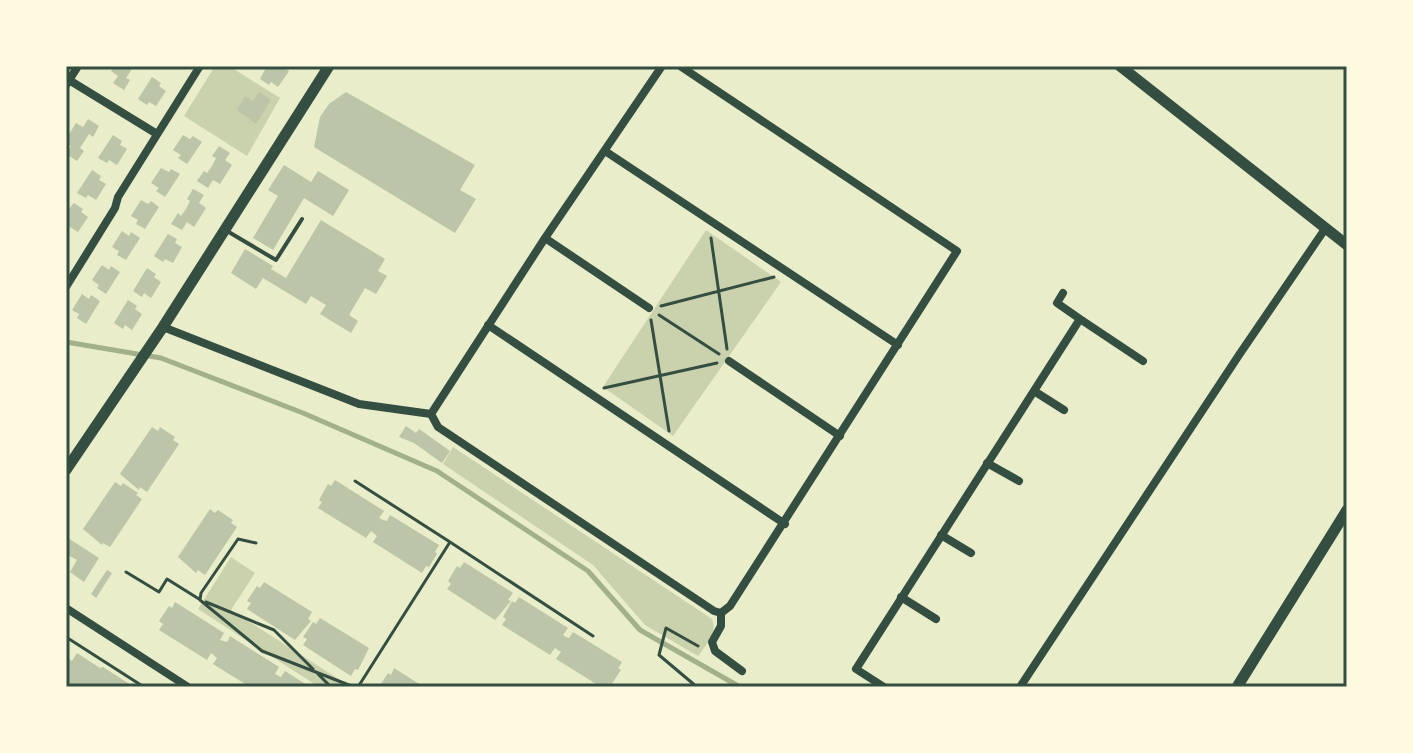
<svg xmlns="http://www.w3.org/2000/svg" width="1413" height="753" font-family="'DM Sans',sans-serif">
<rect width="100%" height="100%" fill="#e9edc9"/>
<path fill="#cad2ad" d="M215,66H229L280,98L247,156L184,116Z
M706,230L781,282L673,436L603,387Z
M453,447L712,619C718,633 706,645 698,656L645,625L593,565L443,464Z
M231,557L255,573L231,610L351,687H319L198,609Z"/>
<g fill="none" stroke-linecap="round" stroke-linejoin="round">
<path stroke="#a3b18a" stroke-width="5" d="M66,342L161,358L303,413L437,471L588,571L640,630L740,687"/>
</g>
<path fill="#bcc5a7" d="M114,66H134L126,78L130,80L124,90L113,83L118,76L111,71Z
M267,66H281L289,71L278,87L271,82L269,85L260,79Z
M152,77L161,83L159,86L166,91L156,106L149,102L147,105L138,99Z
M259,92L271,100L256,124L237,110L245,96L253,101Z
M346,92L475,165L460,190L476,199L455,233L314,147L320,117L329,104Z
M88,119L99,126L93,137L89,134L80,148L84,151L77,161L66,154L71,146L66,143V139L76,123L83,127Z
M113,135L122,141L120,145L127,149L117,165L109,160L107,163L98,158Z
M183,135L190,139L193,136L202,142L187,164L178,158L181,155L173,150Z
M219,146L230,153L225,160L232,165L220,184L213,180L208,188L197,181L204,171L207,173L212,166L216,158L212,156Z
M284,165L311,182L318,171L349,190L333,216L304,198L273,250L253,238L278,196L268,190Z
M161,168L169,172L171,169L180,174L165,197L156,191L159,188L151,183Z
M92,170L101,176L99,180L106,184L96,200L88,195L86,198L77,193Z
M193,189L204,195L199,203L206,208L194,227L187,222L182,230L171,224L178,213L181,216L186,209L190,201L187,199Z
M141,200L148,204L151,201L159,207L145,229L136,224L138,220L131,216Z
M74,203L83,209L81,212L88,217L78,232L70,227L68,231L66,229V212Z
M321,220L385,259L378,271L387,276L376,294L365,288L349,315L358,321L351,333L320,314L326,305L311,296L306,304L263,278L256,289L231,273L245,249L273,266L271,269L286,278Z
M122,231L129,236L131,232L140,238L126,260L117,255L119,251L112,247Z
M168,234L177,239L175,243L182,247L173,263L165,259L163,262L154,256Z
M102,265L109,270L111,266L120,272L106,294L97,288L99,285L92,280Z
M147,268L156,274L154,277L161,282L151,298L144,293L142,297L133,291Z
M82,294L89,299L91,295L100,301L86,324L77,318L79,314L72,310Z
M128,300L137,306L135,309L142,314L132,330L125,325L123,329L114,323Z
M406,426L416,433L419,429L450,451L442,463L414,443L399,437Z
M152,427L158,431L160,427L175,437L173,440L179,444L147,492L140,487L139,490L120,474Z
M335,480L384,511L379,518L383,520L387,521L390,515L439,545L435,552L437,554L429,567L426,566L422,573L373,542L377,536L371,531L366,538L318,508L322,502L319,500L328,484L331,486Z
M115,482L121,486L123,483L138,493L136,495L142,499L110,547L103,543L102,545L83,529Z
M210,509L215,513L218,510L233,520L231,523L237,527L205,575L198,570L196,573L178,557Z
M68,538L99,558L84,582L70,572L77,560L66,554Z
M464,562L513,593L508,600L511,601L495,620L447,589L451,584L448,581L457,566L460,568Z
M107,570L112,573L96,598L91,594Z
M264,582L312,612L308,619L311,621L295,640L247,609L251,603L247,601L257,586L260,588Z
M519,597L568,628L563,635L566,637L569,638L573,632L622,662L618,668L621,670L611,685L608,683L606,687H601L556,659L561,652L555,648L550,655L502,625L506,619L503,617L512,601L515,603Z
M175,602L224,633L220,640L227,642L230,636L279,667L275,674L281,677L285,671L310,687H250L213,664L217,658L211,653L207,660L159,630L163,624L159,621L169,606L172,608Z
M320,618L369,648L358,670L355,669L351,676L303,645L307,639L303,637L313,622L316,624Z
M77,653L100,668L103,667L134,687H69L66,685V657L72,661Z
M394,668L424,687H379L388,673L391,675Z"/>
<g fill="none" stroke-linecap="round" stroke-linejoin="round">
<path stroke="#344e41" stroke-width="3" d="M711,238L727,349
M661,306L774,277
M659,315L719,354
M651,320L669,431
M604,388L717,363
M355,481L450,542L358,687
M450,542L593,636
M256,543L238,539L201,593L200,600L262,651L354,687
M126,572L159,592L167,579L199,599
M206,602L274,630L313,669
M66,637L144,687
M318,674L331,687
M697,687L659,655L666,628L698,646"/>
<path stroke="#344e41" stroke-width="4" d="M227,231L276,260L302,219"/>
<path stroke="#344e41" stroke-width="8" d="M680,66L957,251L730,606L721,613
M69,80L157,134
M66,85L78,66
M605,151L898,345
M545,238L649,308
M66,287L115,208L118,197L200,66
M1063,293L1057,303L1080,319
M488,325L785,524
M163,327L359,404L431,414L438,427L714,611L721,613
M729,361L840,436
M1034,391L1064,410
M431,414L545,238L662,66
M987,463L1019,481
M941,535L971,553
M901,597L936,619
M66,608L188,687
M721,613V626L712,642L715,651L742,671
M884,687L856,669L1080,319L1143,361
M1020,687L1239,355L1325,229"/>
<path stroke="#344e41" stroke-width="11" d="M1120,66L1347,245
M66,470L163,327L329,66
M1237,687L1347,510"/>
</g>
<rect width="1413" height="753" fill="none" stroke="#fefae0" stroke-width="136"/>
<rect x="68" y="68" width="1277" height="617" fill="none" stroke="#344e41" stroke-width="3"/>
</svg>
